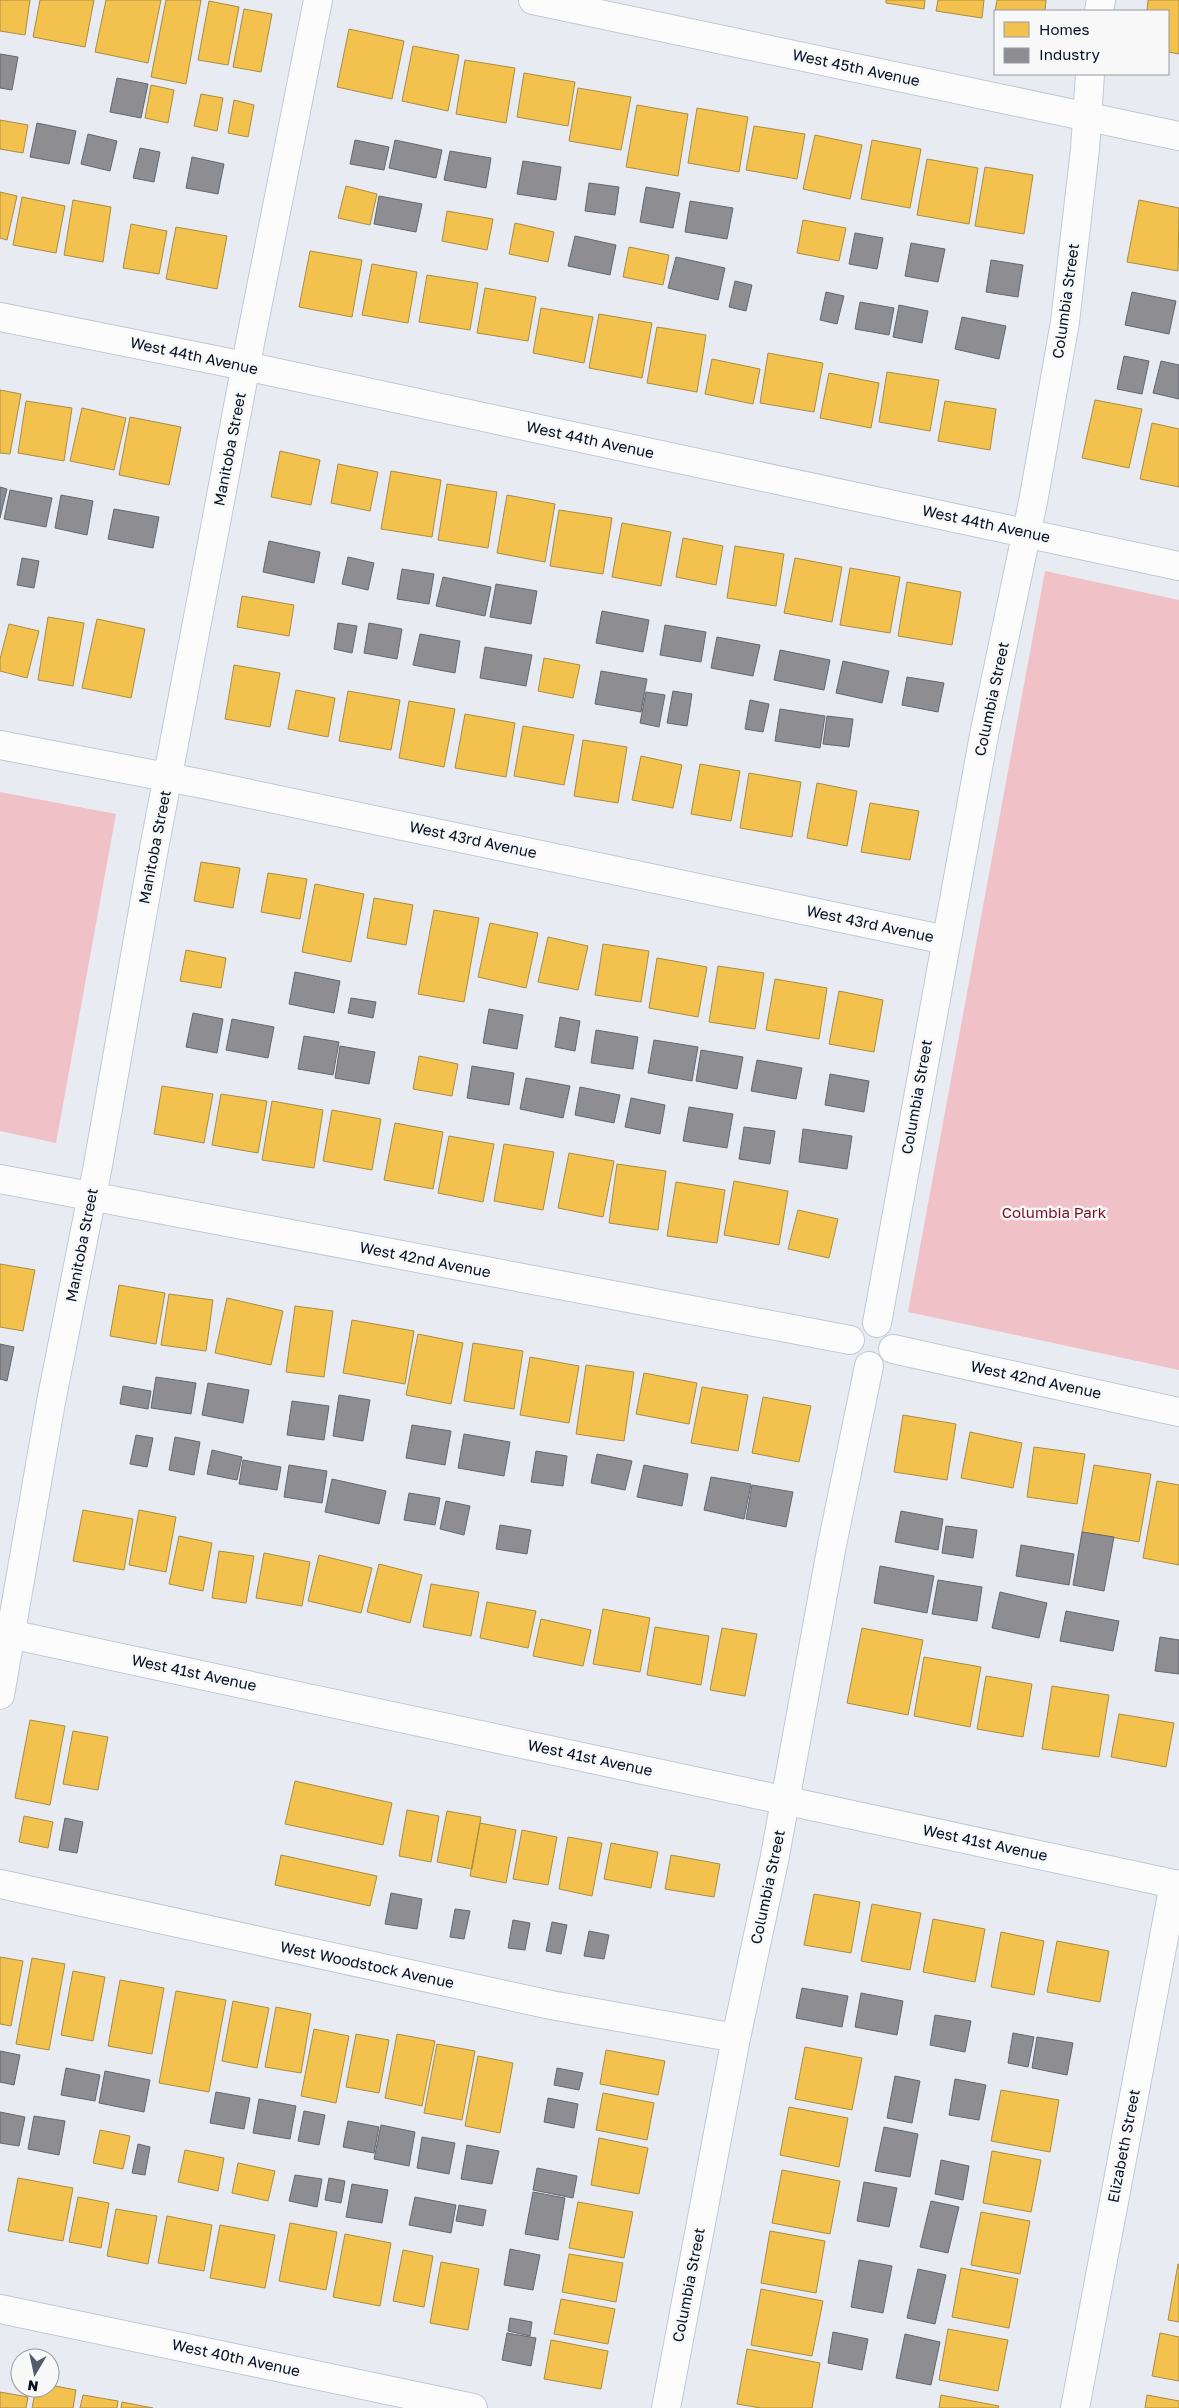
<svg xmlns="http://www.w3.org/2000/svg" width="1179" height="2408" font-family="'Golos Text',sans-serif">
<rect width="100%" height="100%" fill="#e8ecf2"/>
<path fill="#f0c1c7" d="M1045,571L1179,600V1370L908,1312Z
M0,792L116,814L56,1143L0,1131Z"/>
<path fill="#f2c14e" stroke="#aa8c41" d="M0,0H30L25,35L0,31Z
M40,0H94L85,47L33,37Z
M106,0H161L148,63L95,52Z
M166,0H201L186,84L151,77Z
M886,0H925L924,9L886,3Z
M938,0H984L982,18L936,11Z
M997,0H1046L1045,11H995Z
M1148,0H1179V54L1168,52V11H1147Z
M209,1L239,7L228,65L198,60Z
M244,9L272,14L261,72L233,67Z
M349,29L404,41L392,99L337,87Z
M413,46L459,55L448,111L402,101Z
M465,60L515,68L506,123L456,114Z
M524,73L575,82L568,126L517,117Z
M151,85L174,90L168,123L145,118Z
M578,88L631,97L621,150L569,141Z
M201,94L223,98L217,131L194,126Z
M234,100L254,105L248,137L228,133Z
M637,105L688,114L678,176L626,167Z
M697,108L748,117L739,172L688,163Z
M0,120L28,125L23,153L0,149Z
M754,126L805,134L797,179L746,170Z
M815,135L862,145L850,199L803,189Z
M872,140L921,149L910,208L861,199Z
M927,159L978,168L969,224L917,215Z
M985,167L1033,175L1024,234L975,226Z
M346,186L377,194L370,225L338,218Z
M0,192L17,196L7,240L0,238Z
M22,197L65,206L56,253L13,245Z
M73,200L111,207L103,262L64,255Z
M1139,200L1179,208L1178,271L1127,262Z
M447,211L493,219L487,250L442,241Z
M803,220L846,228L839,261L797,253Z
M515,223L554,232L548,262L509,254Z
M131,224L167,231L159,274L123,268Z
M176,227L227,236L217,289L166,279Z
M629,247L669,255L663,285L623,277Z
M310,251L362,260L352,317L299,307Z
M372,264L417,272L408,323L362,315Z
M427,275L478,283L470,330L419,322Z
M485,288L536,297L528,341L477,333Z
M541,308L593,317L584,363L533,353Z
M599,314L652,323L642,378L589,368Z
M657,327L706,335L697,392L647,383Z
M768,353L823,363L814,412L760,403Z
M712,359L760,369L753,404L705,394Z
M887,372L939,380L930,431L879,422Z
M829,373L879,383L871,428L820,418Z
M0,390L21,394L10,454L0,453Z
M1095,400L1142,409L1129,468L1082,458Z
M26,401L72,408L64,461L18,453Z
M945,401L996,409L990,450L938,441Z
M82,408L126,418L114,470L70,461Z
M130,417L181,427L169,485L119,475Z
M1152,423L1179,429V487L1140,479Z
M280,451L320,460L311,505L271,497Z
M338,464L378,472L370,511L331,503Z
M391,471L441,480L432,537L381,529Z
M447,484L497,492L488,548L438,540Z
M507,495L555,504L545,562L497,553Z
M559,510L612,518L603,574L550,566Z
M622,523L671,532L661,586L612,577Z
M683,538L723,546L716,585L676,577Z
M735,546L784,554L776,606L727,598Z
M795,558L842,567L832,622L784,613Z
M850,568L900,577L890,633L840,625Z
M907,582L961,592L952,645L898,636Z
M242,596L294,605L289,636L237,627Z
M48,617L84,623L73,686L38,680Z
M97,619L145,629L131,698L82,688Z
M9,624L39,631L27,678L0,671V659Z
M544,658L580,665L573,698L538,691Z
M234,665L280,673L270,727L225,719Z
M296,690L335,698L328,737L288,729Z
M348,691L400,700L391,750L339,741Z
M409,701L455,709L444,767L399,758Z
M465,714L515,723L506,777L455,768Z
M523,726L574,735L564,785L514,776Z
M583,740L627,747L618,803L574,796Z
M641,756L682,765L673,808L632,800Z
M700,764L740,771L731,821L691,814Z
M749,773L801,782L792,837L740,828Z
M817,783L857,791L847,846L807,838Z
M870,803L919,811L910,860L861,852Z
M201,862L240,868L233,908L194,901Z
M268,873L307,879L300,919L261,912Z
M315,884L364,894L351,962L302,952Z
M374,898L413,905L406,945L367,938Z
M434,910L479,918L464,1002L418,994Z
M490,923L538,933L526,988L478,977Z
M548,937L588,946L578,990L538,982Z
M603,944L649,951L641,1002L595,995Z
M186,950L226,958L221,988L180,981Z
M657,958L707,967L698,1017L649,1008Z
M718,966L764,973L755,1029L709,1022Z
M775,979L827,988L819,1039L766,1030Z
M839,991L883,1000L874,1052L829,1044Z
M419,1056L458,1064L452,1096L413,1089Z
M162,1086L213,1094L204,1143L154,1134Z
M221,1094L267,1101L258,1153L212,1145Z
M272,1101L323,1110L314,1168L262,1160Z
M332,1110L381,1119L372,1170L323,1161Z
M395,1123L443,1132L433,1189L384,1180Z
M449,1136L494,1144L483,1202L438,1193Z
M504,1144L554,1152L543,1210L494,1201Z
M569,1153L614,1161L603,1217L558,1208Z
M617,1164L666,1171L658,1230L609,1223Z
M734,1181L788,1191L779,1245L724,1235Z
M676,1182L725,1190L717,1243L667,1236Z
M798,1210L838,1219L829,1258L788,1249Z
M0,1264L35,1270L23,1331L0,1327Z
M119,1285L165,1293L156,1344L110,1336Z
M169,1294L213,1300L206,1351L161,1345Z
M227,1298L283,1311L271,1365L215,1353Z
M295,1306L333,1311L324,1377L286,1372Z
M352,1320L414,1331L405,1384L343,1373Z
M418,1334L463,1343L451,1404L406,1395Z
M473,1343L523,1351L514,1409L464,1401Z
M530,1357L579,1366L569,1423L520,1415Z
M586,1365L634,1372L624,1441L576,1434Z
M644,1373L697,1383L689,1424L636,1414Z
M702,1387L748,1395L738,1451L691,1443Z
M763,1397L811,1406L799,1462L752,1453Z
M903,1415L956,1424L947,1480L894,1472Z
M970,1432L1022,1443L1013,1488L961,1478Z
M1034,1447L1085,1454L1077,1504L1027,1497Z
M1094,1465L1151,1474L1139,1542L1082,1532Z
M1157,1481L1179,1485V1565L1143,1558Z
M83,1510L133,1519L124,1570L73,1561Z
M139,1510L176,1517L166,1572L129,1565Z
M179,1536L212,1543L203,1591L169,1584Z
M219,1551L254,1556L246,1603L212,1598Z
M264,1553L310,1562L302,1606L256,1598Z
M319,1555L372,1568L361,1613L308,1601Z
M379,1564L422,1575L410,1623L367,1612Z
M431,1584L479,1592L471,1636L423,1627Z
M487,1602L536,1611L528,1648L480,1638Z
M603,1609L650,1618L640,1672L593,1664Z
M541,1619L591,1630L583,1666L533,1656Z
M655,1627L709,1636L701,1685L647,1675Z
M722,1628L757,1634L745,1696L710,1690Z
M862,1628L923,1640L908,1715L847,1703Z
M924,1657L981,1667L970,1727L914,1716Z
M986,1676L1032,1684L1023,1737L977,1729Z
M1052,1686L1109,1695L1099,1757L1042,1749Z
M1119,1714L1174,1723L1166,1767L1111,1757Z
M30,1720L65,1726L50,1805L15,1798Z
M73,1731L108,1737L98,1790L63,1784Z
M295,1781L392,1803L383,1845L285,1824Z
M407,1810L439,1816L431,1862L399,1856Z
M447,1811L481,1817L472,1869L437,1862Z
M24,1816L53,1822L48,1848L19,1842Z
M480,1823L516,1830L506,1883L470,1876Z
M522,1830L557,1837L548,1885L513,1879Z
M568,1837L602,1843L592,1896L559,1889Z
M611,1843L658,1852L651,1888L604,1879Z
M281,1855L377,1876L370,1906L275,1885Z
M671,1855L720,1864L714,1897L665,1889Z
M814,1894L860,1902L851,1953L804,1945Z
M872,1904L921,1913L910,1970L861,1961Z
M933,1919L985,1929L975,1982L923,1972Z
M1001,1932L1044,1941L1034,1995L991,1987Z
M1057,1941L1109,1951L1100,2002L1047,1992Z
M0,1957L23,1961L11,2026L0,2024Z
M32,1958L65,1964L49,2050L16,2044Z
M73,1971L105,1977L93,2041L61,2035Z
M120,1980L164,1988L152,2054L108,2046Z
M176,1991L226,2000L209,2092L159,2083Z
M233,2001L269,2008L257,2068L222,2061Z
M276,2007L311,2014L301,2073L265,2067Z
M314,2029L349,2036L336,2103L301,2096Z
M356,2034L389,2040L379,2093L346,2087Z
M397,2034L435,2041L422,2106L385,2098Z
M437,2044L475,2051L462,2120L424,2113Z
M805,2047L862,2058L852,2110L795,2099Z
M606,2050L665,2061L658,2095L600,2084Z
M478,2056L513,2063L500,2133L465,2126Z
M1001,2090L1059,2100L1050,2152L991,2141Z
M603,2093L654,2103L647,2140L596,2130Z
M789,2107L848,2118L839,2167L780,2155Z
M100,2130L130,2136L123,2169L93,2163Z
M599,2138L648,2148L639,2194L591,2185Z
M185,2150L224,2158L218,2191L178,2182Z
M992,2151L1041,2160L1031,2212L983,2203Z
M238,2163L275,2171L268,2201L232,2193Z
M782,2170L840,2181L830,2234L772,2223Z
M18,2178L73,2188L63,2241L8,2231Z
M78,2197L109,2203L101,2248L69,2242Z
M578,2202L633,2212L624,2258L569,2248Z
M116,2209L157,2216L148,2264L107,2256Z
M981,2212L1030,2221L1020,2274L971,2265Z
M167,2216L212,2225L204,2271L158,2263Z
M290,2223L337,2232L326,2290L279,2281Z
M220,2225L275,2235L265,2288L210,2278Z
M770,2231L825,2241L816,2293L761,2283Z
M345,2234L391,2243L380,2306L333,2297Z
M403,2250L433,2256L424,2307L393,2301Z
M569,2254L623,2263L616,2302L562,2292Z
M441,2262L479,2269L468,2330L430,2323Z
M1178,2264H1179V2322L1168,2320Z
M961,2268L1018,2279L1009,2328L952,2317Z
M761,2289L823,2301L812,2356L751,2345Z
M561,2299L615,2309L608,2344L554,2334Z
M948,2329L1008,2340L998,2391L939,2380Z
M1160,2333L1179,2337V2381L1152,2376Z
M551,2340L608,2351L601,2389L544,2379Z
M747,2349L820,2363L812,2408H761L737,2404Z
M50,2385L76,2390L73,2408H32L36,2388H50Z
M0,2392L28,2397L26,2408H0Z
M83,2395L118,2401L117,2408H80Z
M941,2395L999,2406L998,2408H939Z
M1147,2395L1179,2401V2408H1145Z
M122,2402L153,2408H121Z"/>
<path fill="#8d8d92" stroke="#646770" d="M0,54L18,57L12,90L0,88Z
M117,78L148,84L141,118L110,112Z
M37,123L76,131L69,164L30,157Z
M88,134L117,141L110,171L81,164Z
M355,140L389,147L384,170L350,164Z
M395,140L442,150L436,178L389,168Z
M140,148L160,152L154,182L133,178Z
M450,151L491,158L486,188L444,180Z
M192,157L224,164L218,194L186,188Z
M523,161L561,167L556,200L517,194Z
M589,183L619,187L615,215L585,211Z
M646,187L680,193L673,228L640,222Z
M379,196L422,204L416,232L374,224Z
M690,201L733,208L727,239L685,232Z
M855,233L883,238L877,269L849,264Z
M575,236L616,245L610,275L568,266Z
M911,243L945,249L938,282L905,276Z
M676,257L725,268L718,300L668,288Z
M991,260L1023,265L1018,297L986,292Z
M735,281L752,285L746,311L729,307Z
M826,292L844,296L837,324L820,320Z
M1132,292L1176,301L1169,334L1125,325Z
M860,302L894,308L889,335L855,329Z
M899,305L928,311L922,343L893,337Z
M962,317L1006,326L999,359L955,349Z
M1124,356L1149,361L1142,394L1117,389Z
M1161,361L1179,365V399L1153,393Z
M0,487L7,489L0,518Z
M10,490L52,498L46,527L4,519Z
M61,495L93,501L87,535L55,528Z
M114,509L159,517L153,548L108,539Z
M269,541L320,552L314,583L263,572Z
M348,557L374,563L368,590L342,584Z
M22,558L39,561L34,588L17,585Z
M402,569L434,574L429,604L397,599Z
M443,577L491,587L485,616L436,606Z
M496,584L537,591L531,624L490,617Z
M602,611L649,620L643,652L596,643Z
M338,623L357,626L352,653L334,649Z
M369,623L402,629L397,659L364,653Z
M665,625L706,632L701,662L660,655Z
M420,634L460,641L455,673L413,665Z
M717,637L760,645L753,676L711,668Z
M485,647L532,655L526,686L480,678Z
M780,650L830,660L824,690L774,680Z
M843,661L889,671L882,703L836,693Z
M601,671L647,679L641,712L595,704Z
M907,677L944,683L938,712L902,705Z
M673,691L692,694L687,726L667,723Z
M646,692L665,695L659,727L640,723Z
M750,700L769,704L763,732L745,729Z
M780,709L825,716L820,748L775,741Z
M827,716L853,719L849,747L823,744Z
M295,972L340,981L334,1013L289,1004Z
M351,998L376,1002L373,1018L348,1013Z
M489,1009L523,1015L517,1049L483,1043Z
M193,1013L223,1019L217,1053L186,1047Z
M560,1017L580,1021L575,1051L555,1047Z
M232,1019L274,1027L268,1058L226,1050Z
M596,1030L638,1037L633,1069L591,1063Z
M304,1036L339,1042L333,1075L298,1069Z
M654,1040L698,1047L692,1081L648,1073Z
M340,1046L375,1052L369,1084L335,1078Z
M701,1050L743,1057L737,1089L696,1081Z
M757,1060L802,1068L796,1099L751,1091Z
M472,1066L514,1073L509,1105L467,1098Z
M830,1074L869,1081L864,1112L825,1105Z
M526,1078L570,1086L563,1118L520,1109Z
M580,1087L620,1095L614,1123L575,1115Z
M631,1098L665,1105L660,1134L625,1127Z
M689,1107L733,1114L727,1148L683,1141Z
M744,1127L775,1131L770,1164L739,1159Z
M803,1129L852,1136L847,1169L799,1162Z
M0,1344L14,1347L7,1381L0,1379Z
M156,1377L196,1383L191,1414L151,1408Z
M208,1383L249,1390L243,1423L202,1415Z
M123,1386L151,1391L148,1409L120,1404Z
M339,1395L370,1400L363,1441L333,1436Z
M292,1401L329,1406L324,1440L287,1435Z
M412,1425L451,1431L445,1465L406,1458Z
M464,1434L510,1442L504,1476L458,1468Z
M136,1435L153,1438L147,1467L130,1464Z
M175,1437L200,1442L194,1475L169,1470Z
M212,1450L242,1457L237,1480L207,1474Z
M536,1451L567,1456L563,1486L531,1482Z
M597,1454L632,1461L625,1490L591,1483Z
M243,1460L281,1467L277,1490L239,1484Z
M289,1465L327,1471L322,1503L284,1497Z
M644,1465L688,1474L682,1506L637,1497Z
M711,1477L751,1484L744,1519L704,1510Z
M332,1479L386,1491L379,1524L325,1512Z
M752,1485L793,1492L786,1527L746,1519Z
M409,1493L440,1498L435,1525L404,1520Z
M446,1501L470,1506L464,1535L440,1529Z
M901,1511L943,1519L938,1550L895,1542Z
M500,1525L531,1530L527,1554L496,1549Z
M946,1526L977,1530L973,1558L942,1553Z
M1082,1532L1114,1537L1104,1591L1073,1585Z
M1021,1545L1074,1554L1069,1585L1016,1576Z
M880,1566L934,1576L927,1613L874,1603Z
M938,1580L982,1587L977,1621L932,1614Z
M1000,1592L1047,1603L1039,1638L992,1628Z
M1066,1611L1119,1621L1113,1651L1060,1641Z
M1160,1637L1179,1640V1674L1155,1671Z
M65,1818L83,1822L77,1853L59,1850Z
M391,1893L422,1899L417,1929L385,1924Z
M455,1909L470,1911L464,1939L450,1937Z
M513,1920L530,1923L525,1950L508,1948Z
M552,1922L567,1925L561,1954L546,1951Z
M589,1931L609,1935L604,1959L584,1956Z
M802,1988L848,1996L842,2027L796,2018Z
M861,1993L903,2001L897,2035L855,2027Z
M935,2015L971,2021L965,2052L930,2045Z
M1013,2033L1034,2037L1028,2067L1008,2063Z
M1037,2037L1073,2043L1067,2075L1032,2068Z
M0,2051L20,2055L14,2085L0,2082Z
M66,2068L100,2075L95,2101L61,2095Z
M557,2068L583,2073L579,2090L554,2085Z
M105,2071L150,2080L144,2112L99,2103Z
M895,2076L920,2081L912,2123L887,2118Z
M955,2079L986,2085L979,2120L949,2115Z
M216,2092L250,2098L244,2129L210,2123Z
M548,2098L578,2104L574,2128L544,2122Z
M259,2099L296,2106L290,2139L253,2133Z
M304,2111L325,2115L319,2145L298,2141Z
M0,2112L25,2117L19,2146L0,2143Z
M34,2116L65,2121L59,2155L28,2149Z
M348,2121L379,2127L374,2153L343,2147Z
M381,2125L415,2132L409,2166L374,2159Z
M884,2127L918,2134L910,2177L875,2171Z
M422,2137L455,2143L449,2174L417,2168Z
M138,2144L150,2147L145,2175L132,2173Z
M467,2145L499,2151L492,2184L461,2179Z
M941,2160L969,2166L963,2200L935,2194Z
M537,2168L577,2176L573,2198L533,2190Z
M295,2175L322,2179L317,2207L289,2201Z
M329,2178L345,2181L341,2203L325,2200Z
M864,2182L897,2188L889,2227L857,2221Z
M352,2184L388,2190L382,2223L346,2217Z
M533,2192L565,2198L558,2240L525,2234Z
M415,2197L456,2205L451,2233L409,2225Z
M931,2201L959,2207L948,2253L920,2247Z
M459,2205L486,2210L483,2226L456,2221Z
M510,2249L540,2255L533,2290L504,2285Z
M859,2260L892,2266L883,2313L851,2307Z
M918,2269L946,2275L935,2324L907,2318Z
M510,2318L532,2322L530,2336L508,2331Z
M833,2332L868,2339L862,2370L828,2363Z
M507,2333L536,2338L531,2366L502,2360Z
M905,2334L940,2342L931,2385L896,2378Z"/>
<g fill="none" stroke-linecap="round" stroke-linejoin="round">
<defs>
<path id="minor" d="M533,0L1179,136
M1099,11L1101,0
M0,317L245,366L1179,566
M0,745L203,784L946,940
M0,1179L850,1340
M877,1323L984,735L1033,502L1065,322L1085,149L1090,74
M893,1349L1179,1412
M0,1695L51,1402L98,1165L153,854L251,338L318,0
M0,1884L551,2005L736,2038
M0,2309L473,2408
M666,2408L736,2038L774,1861L832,1545L869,1366
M1075,2408L1174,1884"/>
<path id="major" d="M0,1632L1179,1885"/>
</defs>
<use href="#minor" stroke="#c0c9d6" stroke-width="30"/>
<use href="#major" stroke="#c0c9d6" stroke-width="30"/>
<use href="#minor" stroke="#fcfcfd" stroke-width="28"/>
<use href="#major" stroke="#fcfcfd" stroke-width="28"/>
</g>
<g text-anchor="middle" stroke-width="5" stroke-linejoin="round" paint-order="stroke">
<g font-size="15" fill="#030f22" stroke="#f8f8f8">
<text transform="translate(856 68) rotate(12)" y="5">West 45th Avenue</text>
<text transform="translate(1066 301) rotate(-82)" y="5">Columbia Street</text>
<text transform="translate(194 356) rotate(12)" y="5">West 44th Avenue</text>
<text transform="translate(590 440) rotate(12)" y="5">West 44th Avenue</text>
<text transform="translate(230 449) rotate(-79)" y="5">Manitoba Street</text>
<text transform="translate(986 524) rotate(12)" y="5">West 44th Avenue</text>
<text transform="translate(992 699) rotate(-78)" y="5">Columbia Street</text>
<text transform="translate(473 840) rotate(12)" y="5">West 43rd Avenue</text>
<text transform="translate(155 847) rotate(-79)" y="5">Manitoba Street</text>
<text transform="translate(870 924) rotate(12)" y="5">West 43rd Avenue</text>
<text transform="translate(917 1097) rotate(-80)" y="5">Columbia Street</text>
<text transform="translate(82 1245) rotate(-79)" y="5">Manitoba Street</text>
<text transform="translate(425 1260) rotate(11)" y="5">West 42nd Avenue</text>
<text transform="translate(1036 1380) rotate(12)" y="5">West 42nd Avenue</text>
<text transform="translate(194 1673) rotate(12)" y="5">West 41st Avenue</text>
<text transform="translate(590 1758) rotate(12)" y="5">West 41st Avenue</text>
<text transform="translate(985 1843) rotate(12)" y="5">West 41st Avenue</text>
<text transform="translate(768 1887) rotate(-78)" y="5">Columbia Street</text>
<text transform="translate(367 1965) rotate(12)" y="5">West Woodstock Avenue</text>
<text transform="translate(1124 2146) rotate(-79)" y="5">Elizabeth Street</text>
<text transform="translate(689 2285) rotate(-79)" y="5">Columbia Street</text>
<text transform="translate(236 2358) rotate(12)" y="5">West 40th Avenue</text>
</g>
<g font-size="15" fill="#760f27" stroke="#f8f8f8">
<text x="1054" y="1218">Columbia Park</text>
</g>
</g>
<rect x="994" y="10" width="175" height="65" fill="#f8f8f8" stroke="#969ba2"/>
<rect x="1004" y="22" width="25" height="15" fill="#f2c14e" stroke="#969ba2"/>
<text x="1039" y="35" font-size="15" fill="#030f22">Homes</text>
<rect x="1004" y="48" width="25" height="15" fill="#8d8d92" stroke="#969ba2"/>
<text x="1039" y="60" font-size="15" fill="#030f22">Industry</text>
<g transform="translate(35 2373) rotate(189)"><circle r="24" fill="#f8f8f8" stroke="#969ba2"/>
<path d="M0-4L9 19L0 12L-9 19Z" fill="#535c6b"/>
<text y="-8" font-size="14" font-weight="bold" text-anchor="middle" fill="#030f22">N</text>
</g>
</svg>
